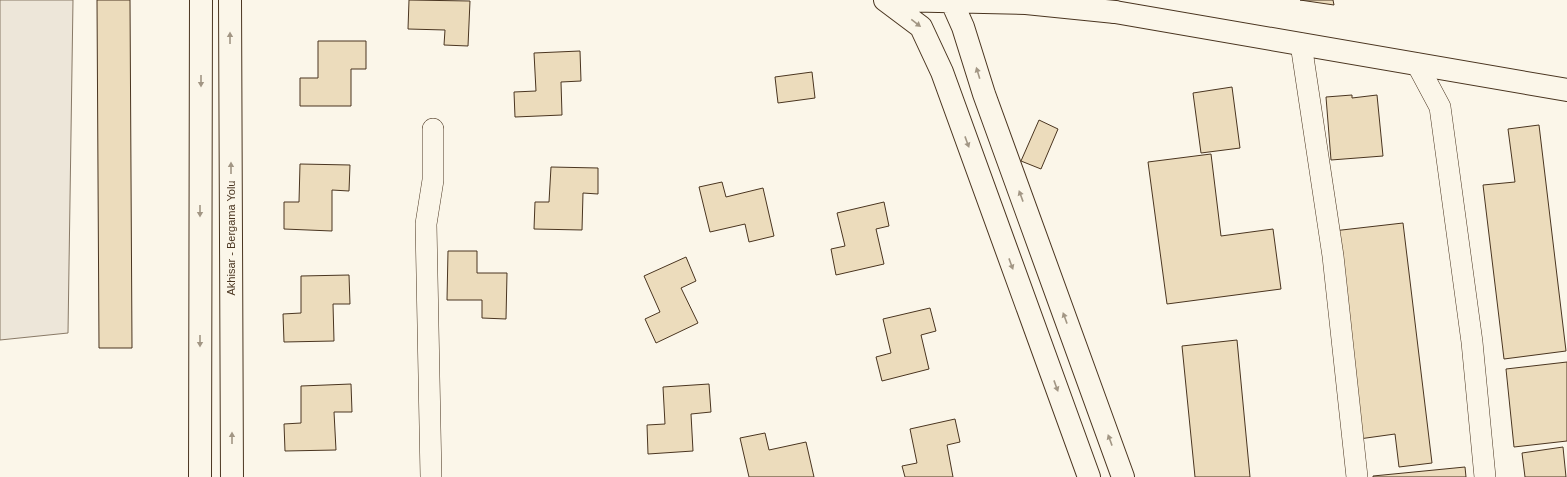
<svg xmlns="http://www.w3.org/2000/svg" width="1567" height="477" font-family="Helvetica,sans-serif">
<rect width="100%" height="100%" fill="#fbf6e9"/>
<path fill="#ede6d9" stroke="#887966" d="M0,0H73L68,333L0,340Z"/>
<path fill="#ecdcbc" stroke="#4a3520" d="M97,0H130L132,348H99Z
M409,0L470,1L468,46L444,45L445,30L408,29Z
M1300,0H1333L1334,5Z
M318,41H366V69H351V106H300V78H318Z
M580,51L581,81L561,82L562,115L515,117L514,92L536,91L534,53Z
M812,72L815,98L778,103L775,77Z
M1232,87L1240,148L1201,153L1193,93Z
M1352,95V98L1377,95L1383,156L1331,160L1326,97Z
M1039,120L1058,129L1041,169L1021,161Z
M1539,125L1566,351L1504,359L1483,185L1515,182L1508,129Z
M1211,154L1221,236L1273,229L1281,289L1167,304L1148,162Z
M300,164L350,165L349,191L332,190V231L284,229V202H299Z
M551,167L598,168V194L583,193L582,230L534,229L535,202H549Z
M722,182L726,197L763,188L774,236L749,242L745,224L710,232L699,187Z
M884,202L889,226L876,229L884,264L836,275L831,249L845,246L837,213Z
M1403,223L1432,463L1399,467L1395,434L1359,439L1333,231Z
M448,251H477V273H507L506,319L482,318V300H447Z
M686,257L696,281L681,288L698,323L656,343L645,319L660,312L644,276Z
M349,275L350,304H333L334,341L284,342L283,314L301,313V276Z
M930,308L936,331L921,335L929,369L882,381L876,357L891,353L883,319Z
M1237,340L1250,477H1195L1182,346Z
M1567,362V441L1514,447L1506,369Z
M351,384L352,412H334L336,450L285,451L284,424L301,423V386Z
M709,384L711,412L691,414L693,451L648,454L647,425L665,424L663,387Z
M955,419L960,442L947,445L953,477H905L902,466L917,463L910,429Z
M765,433L769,450L806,442L814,477H749L740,438Z
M1563,447L1566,477H1525L1522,453Z
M1465,467L1466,477H1373V476Z"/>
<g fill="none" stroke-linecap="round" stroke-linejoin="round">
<defs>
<path id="minor" d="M1301,44L1333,256L1357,477
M1417,64L1440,107L1472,342L1485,477
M431,477L426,224L433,180V129"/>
<path id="tertiary" d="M1115,12L1567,90"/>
<path id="secondary" d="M885,0L921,27L942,72L1089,477
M893,0L1026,3L1115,12
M951,0L963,27L984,94L1123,477"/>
<path id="primary" d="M230,0L232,477
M200,477L201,0"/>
</defs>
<use href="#minor" stroke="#4a3520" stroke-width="22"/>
<use href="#tertiary" stroke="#4a3520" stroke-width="24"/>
<use href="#secondary" stroke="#4a3520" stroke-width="24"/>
<use href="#primary" stroke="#4a3520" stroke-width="24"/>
<use href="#minor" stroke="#fbf6e9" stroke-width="21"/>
<use href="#tertiary" stroke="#fbf6e9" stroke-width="22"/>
<use href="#secondary" stroke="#fbf6e9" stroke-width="22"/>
<use href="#primary" stroke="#fbf6e9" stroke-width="22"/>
</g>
<defs><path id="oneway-solid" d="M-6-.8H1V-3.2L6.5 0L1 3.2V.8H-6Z"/></defs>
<g fill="#a29684">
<use href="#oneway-solid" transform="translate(916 23) rotate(38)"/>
<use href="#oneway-solid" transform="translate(230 38) rotate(-90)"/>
<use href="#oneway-solid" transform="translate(978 73) rotate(-107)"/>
<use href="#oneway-solid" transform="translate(201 81) rotate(90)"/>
<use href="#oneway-solid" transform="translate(967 142) rotate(70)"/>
<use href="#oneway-solid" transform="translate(231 168) rotate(-90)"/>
<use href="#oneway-solid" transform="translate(1021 196) rotate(-110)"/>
<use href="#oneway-solid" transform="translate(200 211) rotate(90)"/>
<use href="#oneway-solid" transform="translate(1011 264) rotate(70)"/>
<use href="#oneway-solid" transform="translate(1065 318) rotate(-110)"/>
<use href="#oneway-solid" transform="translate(200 341) rotate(90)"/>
<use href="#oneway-solid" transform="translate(1056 386) rotate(70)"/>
<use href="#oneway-solid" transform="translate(232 438) rotate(-90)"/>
<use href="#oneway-solid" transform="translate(1110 440) rotate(-110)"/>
</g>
<g text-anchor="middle" stroke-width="3" stroke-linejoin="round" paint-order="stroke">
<g font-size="11" fill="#4a3520" stroke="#fbf6e9">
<text transform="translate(231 238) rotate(-90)" y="4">Akhisar - Bergama Yolu</text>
</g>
</g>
</svg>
